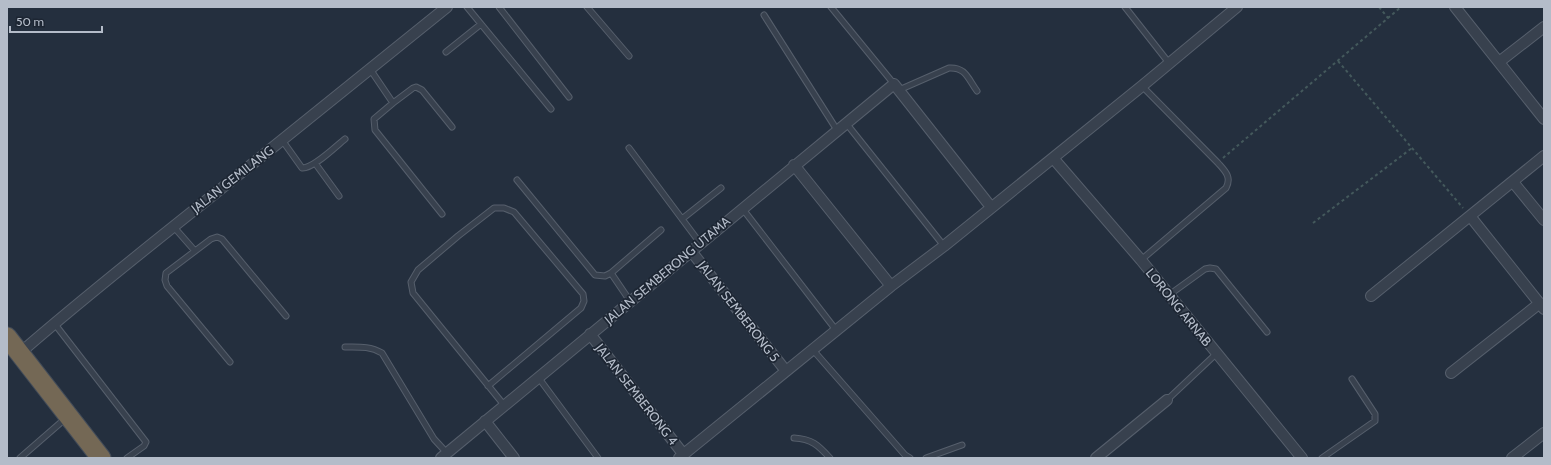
<svg xmlns="http://www.w3.org/2000/svg" width="1551" height="465" font-family="Cabin,sans-serif">
<rect width="100%" height="100%" fill="#242f3e"/>
<g fill="none" stroke-linecap="round" stroke-linejoin="round">
<defs>
<path id="lane" d="M467,7L551,109
M499,7L569,97
M587,7L629,56
M831,7L894,84
M1125,7L1169,63
M764,15L837,130
M446,52L481,24
M370,69L393,103L374,119L375,130L442,214
M899,90L949,68C966,67 968,79 977,91
M393,103L413,88L416,87L422,90L452,127
M846,123L944,246
M282,140L302,168C313,169 336,146 345,139
M629,148L700,243
M315,163L339,196
M517,180L595,275L605,276L611,273
M742,208L836,330
M682,219L721,188
M173,226L195,251
M1141,260L1226,188C1232,177 1225,171 1218,163L1142,86
M1169,295L1205,269L1210,268L1216,269L1267,332
M630,301L611,273L661,230
M54,323L146,442L144,446L127,458
M345,347C359,347 370,346 382,353L434,439L447,453
M813,350L905,455L910,458
M230,362L167,286L165,280L166,273L211,239L217,237L222,239L286,316
M538,377L598,458
M488,386L581,308L584,301L583,294L514,212L504,208H494L458,236L418,270L411,282L413,293L504,405
M1167,400L1217,353
M794,438C812,439 818,445 830,458
M20,458L66,418
M926,458L962,445
M1322,458L1375,421V414L1352,379"/>
<path id="street" d="M1455,7L1544,119
M1499,62L1544,27
M1053,158L1141,260L1302,458
M794,165L891,286
M1513,182L1544,220
M1470,216L1544,309
M691,251L786,371
M1371,296L1544,156
M590,334L684,455
M20,353C105,279 194,211 282,140C337,96 392,51 447,7
M1451,373L1540,303
M485,421L514,458
M441,458L894,84L991,207
M679,458L891,286L944,246L1142,86L1237,7
M1096,458L1167,400
M1512,458L1544,433"/>
<path id="highway" d="M7,337L101,458"/>
</defs>
<use href="#lane" stroke="#565f6c" stroke-width="7"/>
<use href="#street" stroke="#565f6c" stroke-width="12"/>
<use href="#highway" stroke="#434c59" stroke-width="21"/>
<path stroke="#44595c" stroke-width="2" stroke-dasharray="3 3" stroke-linecap="butt" d="M1379,7L1388,18
M1338,61L1463,208
M1223,158L1401,7
M1313,223L1412,148"/>
<use href="#lane" stroke="#38414e" stroke-width="5"/>
<use href="#street" stroke="#38414e" stroke-width="10"/>
<use href="#highway" stroke="#746855" stroke-width="19"/>
</g>
<g text-anchor="middle" stroke-width="3.5" stroke-linejoin="round" paint-order="stroke">
<g font-size="13" fill="#b4bcc9" stroke="#1d2633">
<text transform="translate(232 179) rotate(-38)" y="5">JALAN GEMILANG</text>
<text transform="translate(667 270) rotate(-40)" y="5">JALAN SEMBERONG UTAMA</text>
<text transform="translate(1179 307) rotate(51)" y="5">LORONG ARNAB</text>
<text transform="translate(739 311) rotate(52)" y="5">JALAN SEMBERONG 5</text>
<text transform="translate(637 394) rotate(52)" y="5">JALAN SEMBERONG 4</text>
</g>
</g>
<rect width="1551" height="465" fill="none" stroke="#b4bcc9" stroke-width="16"/>
<path d="M10 26v6h92v-6" fill="none" stroke="#b4bcc9" stroke-width="2"/>
<text x="16" y="26" font-size="12" fill="#b4bcc9" stroke="#1d2633" stroke-width="3" paint-order="stroke">50 m</text>
</svg>
